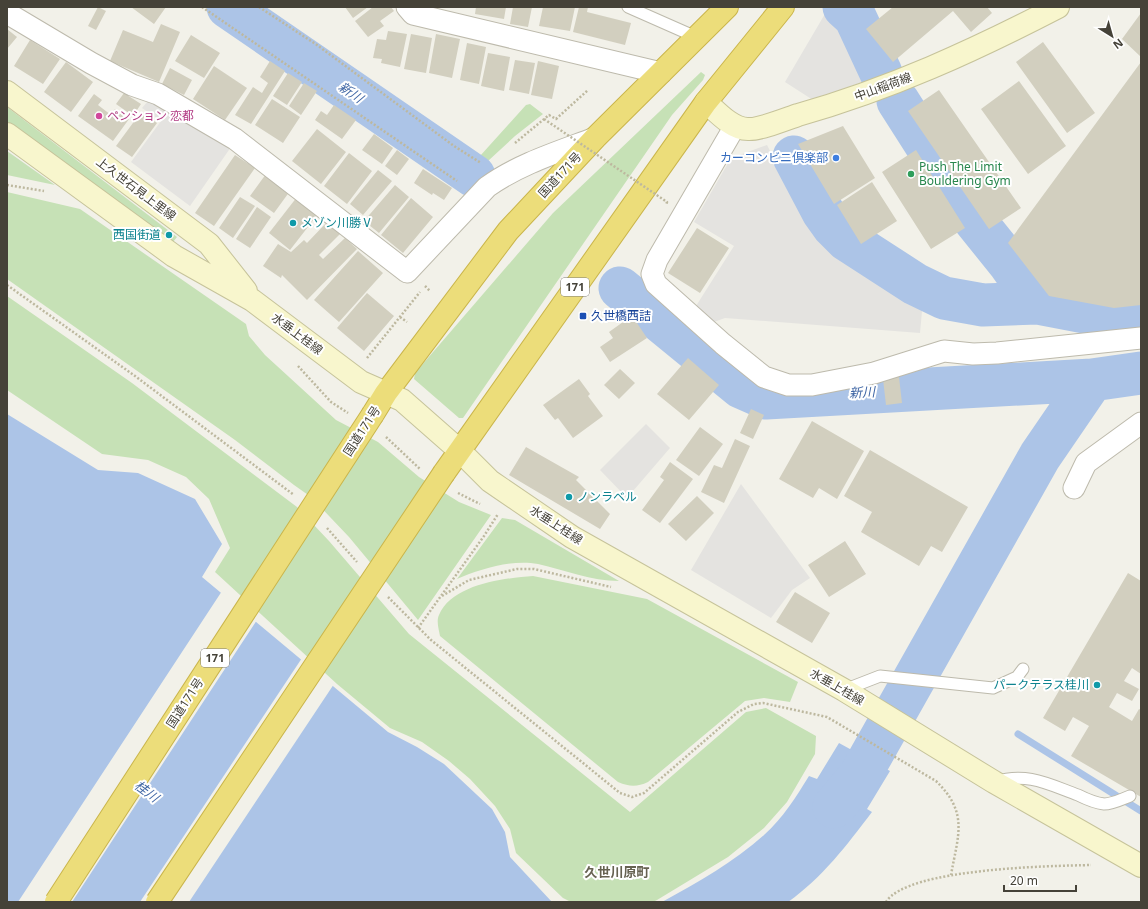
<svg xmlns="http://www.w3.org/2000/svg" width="1148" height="909" font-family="'Noto Sans','Noto Sans JP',sans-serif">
<rect width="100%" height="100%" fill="#f2f1e9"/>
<path fill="#c6e1b6" d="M701,72L705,75L703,80L672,115L463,418H459L414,379L415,373L553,213Z
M530,104L543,114L515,136L488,161L480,156L526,105Z
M7,107L177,237L173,242L7,123Z
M7,151L55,185L7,175Z
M7,192L80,209L246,324L249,336L265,355L336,420L378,442L419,477L459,502L491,515L418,620L349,537L311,497L294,485L235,440L7,279Z
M7,296L132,383L297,507L329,541L409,634L630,812L746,712L766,708L816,736L815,754L787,802L764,828L728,857L657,900L653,902H571L563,898L516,853L510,829L495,806L470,779L449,761L422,742L390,728L337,684L215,572L230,548L209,499L186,477L148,460L102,454L7,390Z
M502,518L515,520L619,581C591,581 565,570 538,564C512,559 480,569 457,579Z
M533,576L647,599L798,682L790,702L764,698L745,701L648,782C637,787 630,787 618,782L440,636C439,630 436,621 439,615C452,584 505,578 533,576Z"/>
<path fill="#e4e3e0" d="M829,7H835L859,35L873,78L813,100L785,82Z
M148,101L169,111L231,147L190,206L131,162L161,121L142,108Z
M767,145L806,222L907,292L923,300L920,333L725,318L714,322L696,306L734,246L694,222L731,158Z
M646,424L670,448L627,498L600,470Z
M741,484L810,578L792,590L771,618L691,570Z"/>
<path fill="#acc4e7" d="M7,414L98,470L138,473L195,499L222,544L202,577L388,732L417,747L444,764L492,809L505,832L510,857L552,902H7Z
M839,743L890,771L867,809L872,812C847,845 822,878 788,902H662C698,882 734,862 764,835C783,818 796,797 809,776L817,779Z"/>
<path fill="#f2f1e9" d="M222,591L257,620L72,902H18Z
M302,658L334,684L189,902H140Z"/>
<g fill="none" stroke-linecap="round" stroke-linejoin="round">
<path stroke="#acc4e7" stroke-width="7" d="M1018,734L1141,811"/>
<path stroke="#acc4e7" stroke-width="43" d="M228,7L474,176
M844,7L855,17L881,73
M898,101L972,217L1009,263L1037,303L1110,317L1141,313
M794,157L823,212L833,226L847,240L915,284L944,298L983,305L1037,303
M620,288L741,387L766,398L1092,380L1141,373
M834,807L859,777L1040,456L1092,380"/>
</g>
<path fill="#d2cfbf" d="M98,7L106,11L96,30L88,26Z
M131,7H166L154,24Z
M345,7H368L353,18Z
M373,7H391L394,11L380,21L384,26L368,37L355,21Z
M476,7H506L504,19L475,14Z
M513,7H532L528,27L510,24Z
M543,7H575L570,31L539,26Z
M579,7H588L587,12L631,23L625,45L573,32Z
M893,7H987L992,13L971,32L953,11L893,62L866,29Z
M1141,13V57L1122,39Z
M161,24L180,32L159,82L110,61L123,30L153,42Z
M7,29L17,37L7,49Z
M388,31L407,34L400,67L381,63L382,59L373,58L377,39L386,40Z
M411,34L432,38L426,73L404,69Z
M436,34L460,39L452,78L429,73Z
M191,35L220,53L204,78L175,61Z
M30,40L60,59L43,84L14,66Z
M1043,42L1095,113L1067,133L1016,62Z
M467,43L486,47L479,84L460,80Z
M488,53L510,57L504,91L481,86Z
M515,60L535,63L529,94L509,90Z
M270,61L285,71L251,124L235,115L253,87L262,93L268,83L260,77Z
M538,61L559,66L552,99L531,95Z
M66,62L93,82L71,112L44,92Z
M1141,62V305L1114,308L1049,296L1008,243Z
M214,66L247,88L225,120L193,99Z
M170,68L192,80L184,95L162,84Z
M288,73L302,82L287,105L273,96Z
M1019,81L1066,146L1028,174L981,109Z
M304,83L317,91L301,115L289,106Z
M939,90L1021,208L989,229L908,111Z
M124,93L141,104L133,116L116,104Z
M94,94L102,100L98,105L111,115L115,109L129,119L113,141L78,116Z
M272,99L300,117L283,143L255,125Z
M334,105L356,120L342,139L315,120L321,111L327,115Z
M141,112L157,123L132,157L116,146Z
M843,126L875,178L834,204L798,144Z
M317,129L346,152L321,184L292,161Z
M374,134L393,148L382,164L362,150Z
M397,150L409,159L397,175L385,166Z
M916,150L965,228L931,249L882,172Z
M349,153L372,171L347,204L324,186Z
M235,155L255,168L214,226L195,213Z
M423,169L452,188L444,200L433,193L432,195L414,183Z
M378,170L392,181L363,215L350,204Z
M266,174L290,191L274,213L250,196Z
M872,182L897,221L861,244L837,205Z
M395,185L409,197L379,233L364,221Z
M240,197L255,206L233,238L219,228Z
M297,197L318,214L290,250L269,233Z
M411,198L433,217L403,253L381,235Z
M257,207L271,217L250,248L236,239Z
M328,221L340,234L319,255L323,259L345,238L357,249L307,300L282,275L281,278L263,266L278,244L291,252L304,240L307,243Z
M697,228L729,248L700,293L668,273Z
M358,251L383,273L339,322L314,300Z
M367,293L394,316L364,351L337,328Z
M629,311L647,338L610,362L600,347L613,338L609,332L623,322L620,316Z
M688,358L719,385L689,420L657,394Z
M620,369L635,383L619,399L604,385Z
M899,377L902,403L886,405L883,379Z
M579,379L590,394L588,396L603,416L573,438L558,418L555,420L543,405Z
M751,409L764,415L753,439L740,433Z
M812,421L864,451L837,499L819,488L813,498L779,479Z
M700,427L723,444L699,476L676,460Z
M735,439L750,446L724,503L701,492L714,465L722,468Z
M526,447L579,477L576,480L610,514L600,529L509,475Z
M870,450L968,507L942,552L931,546L919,566L861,532L872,512L844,496Z
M670,462L693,479L660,523L642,510L664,480L660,477Z
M697,496L714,513L686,541L668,524Z
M845,541L866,574L829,597L808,565Z
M1128,573L1141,581V674L1132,668L1124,681L1139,689L1132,701L1117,693L1109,707L1132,721L1139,709L1141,710V797L1071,756L1089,726L1073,717L1065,731L1043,718Z
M795,592L830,613L812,643L776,622Z"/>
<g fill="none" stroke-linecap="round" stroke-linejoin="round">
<defs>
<path id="lane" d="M628,7L696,37
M844,690L880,676L993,688L1017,677L1023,669
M995,782C1027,772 1048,784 1078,795C1086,799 1095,803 1104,804C1113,804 1122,799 1130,796"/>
<path id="street" d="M407,7L413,14L661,73
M7,13L91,63L132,85L158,94L235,139L407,272L487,187C519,164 558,152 595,138
M735,126L657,260L652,274L656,284L723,344L764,377L788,385H812L874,373L944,351L973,354L997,353L1141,338
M1074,488L1086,463L1141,423"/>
<path id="secondary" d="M7,92L209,244L246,291
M706,102C717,112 732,129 748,129C759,130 786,119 798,115C890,89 973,51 1058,7
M7,134L174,256L252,300L361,382L402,400L460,451L490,481L572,537L844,690L994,782L1141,866"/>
<path id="highway" d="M373,414L386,393L508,231L595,138L727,7
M444,473L706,102L783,7"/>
</defs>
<use href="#lane" stroke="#bdbaac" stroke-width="13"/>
<use href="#street" stroke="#bdbaac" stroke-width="23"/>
<use href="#secondary" stroke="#c6c39a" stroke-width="24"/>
<use href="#highway" stroke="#cab54b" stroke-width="24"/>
<path stroke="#bdb89f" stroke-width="2.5" stroke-dasharray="2 2" stroke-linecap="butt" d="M202,7L457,181
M259,7L317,45L454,146L481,163
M515,143L549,115L556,119L588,90
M7,185L44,191
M7,285L135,376L294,495
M425,286L430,291
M400,317L407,322
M367,358L420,292
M298,366L331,402L348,413
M386,437L420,469
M458,493L480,504
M327,528L357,562
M442,596L469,580L517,569H534L611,587
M388,597L431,640L620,793L632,797L644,793L738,712L754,704L763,703L827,717L936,781C969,813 958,835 951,875
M418,628L484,536L498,514
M886,902C907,868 1051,866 1091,865"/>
<use href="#lane" stroke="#fff" stroke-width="11"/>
<use href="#street" stroke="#fff" stroke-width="21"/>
<use href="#secondary" stroke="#f8f6cd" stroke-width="22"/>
<use href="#highway" stroke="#ecdd7a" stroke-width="22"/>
<defs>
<path id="highway-bridge" d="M56,902L373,414
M157,902L444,473"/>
</defs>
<use href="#highway-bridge" stroke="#cab54b" stroke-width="24" stroke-linecap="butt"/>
<path stroke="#bdb89f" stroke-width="2.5" stroke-dasharray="2 2" stroke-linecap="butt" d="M544,119L667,202L666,205"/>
<use href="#highway-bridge" stroke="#ecdd7a" stroke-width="22"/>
</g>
<circle fill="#d1479c" stroke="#fff" stroke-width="1.5" cx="99" cy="116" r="4"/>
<circle fill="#3f7fe0" stroke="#fff" stroke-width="1.5" cx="836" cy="158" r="4"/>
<circle fill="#2e9e5b" stroke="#fff" stroke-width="1.5" cx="911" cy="174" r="4"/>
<g fill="#0f9aa8" stroke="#fff" stroke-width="1.5">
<circle cx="293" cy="223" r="4"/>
<circle cx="169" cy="235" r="4"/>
<circle cx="569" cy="497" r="4"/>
<circle cx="1097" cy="685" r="4"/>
</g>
<rect fill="#1a4fb4" stroke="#fff" stroke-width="1.5" x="579" y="312" width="8" height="8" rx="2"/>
<g text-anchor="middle" stroke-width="4" stroke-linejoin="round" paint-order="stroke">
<g fill="#fff" stroke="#7d7b74" stroke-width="1">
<rect x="561" y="278" width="28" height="18" rx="3"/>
<rect x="201" y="649" width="28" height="18" rx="3"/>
</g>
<g font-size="11" font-weight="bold" fill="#454238">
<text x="575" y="291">171</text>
<text x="215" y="662">171</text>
</g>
<g font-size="12" fill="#454238" stroke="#fff">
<text transform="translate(883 87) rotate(-20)" y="4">中山稲荷線</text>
<text transform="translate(560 175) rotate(-47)" y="4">国道171号</text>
<text transform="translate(136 189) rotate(37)" y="4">上久世石見上里線</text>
<text transform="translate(297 334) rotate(37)" y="4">水垂上桂線</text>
<text transform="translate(362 431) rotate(-57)" y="4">国道171号</text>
<text transform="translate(556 525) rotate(33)" y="4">水垂上桂線</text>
<text transform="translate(837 687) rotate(30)" y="4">水垂上桂線</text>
<text transform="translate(185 703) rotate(-57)" y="4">国道171号</text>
</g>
<g font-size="12" fill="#b23c85" stroke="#fff" text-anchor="start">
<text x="107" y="120">ペンション 恋都</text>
</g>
<g font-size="12" fill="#366cbe" stroke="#fff" text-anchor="end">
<text x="828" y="162">カーコンビニ倶楽部</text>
</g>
<g font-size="12" fill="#27864d" stroke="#fff" text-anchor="start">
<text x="919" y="171">Push The Limit<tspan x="919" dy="14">Bouldering Gym</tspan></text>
</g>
<g font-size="12" fill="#0d838f" stroke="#fff" text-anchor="start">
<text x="301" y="227">メゾン川勝Ⅴ</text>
<text x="161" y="239" text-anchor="end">西国街道</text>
<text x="577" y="501">ノンラベル</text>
<text x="1089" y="689" text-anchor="end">パークテラス桂川</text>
</g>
<g font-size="12" fill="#164399" stroke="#fff" text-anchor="start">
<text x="591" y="320">久世橋西詰</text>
</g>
<g font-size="13" font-style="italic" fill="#3e65a4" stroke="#fff">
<text transform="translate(351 92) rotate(35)" y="5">新川</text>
<text transform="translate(862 392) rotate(-3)" y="5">新川</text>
<text transform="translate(147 791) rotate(37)" y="5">桂川</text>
</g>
<g font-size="13" font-weight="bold" fill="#666251" stroke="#fff">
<text x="617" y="877">久世川原町</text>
</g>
</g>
<rect width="1148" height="909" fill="none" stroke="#454238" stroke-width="16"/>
<g transform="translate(1112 36) rotate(143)" stroke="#ffffff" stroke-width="3" paint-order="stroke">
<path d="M0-3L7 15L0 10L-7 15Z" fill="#454238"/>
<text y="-6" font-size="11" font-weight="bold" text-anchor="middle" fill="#454238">N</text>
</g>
<path d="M1004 885v6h72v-6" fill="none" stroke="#454238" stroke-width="2"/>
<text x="1010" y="885" font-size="12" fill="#454238" stroke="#ffffff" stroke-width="3" paint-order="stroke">20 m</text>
</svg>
